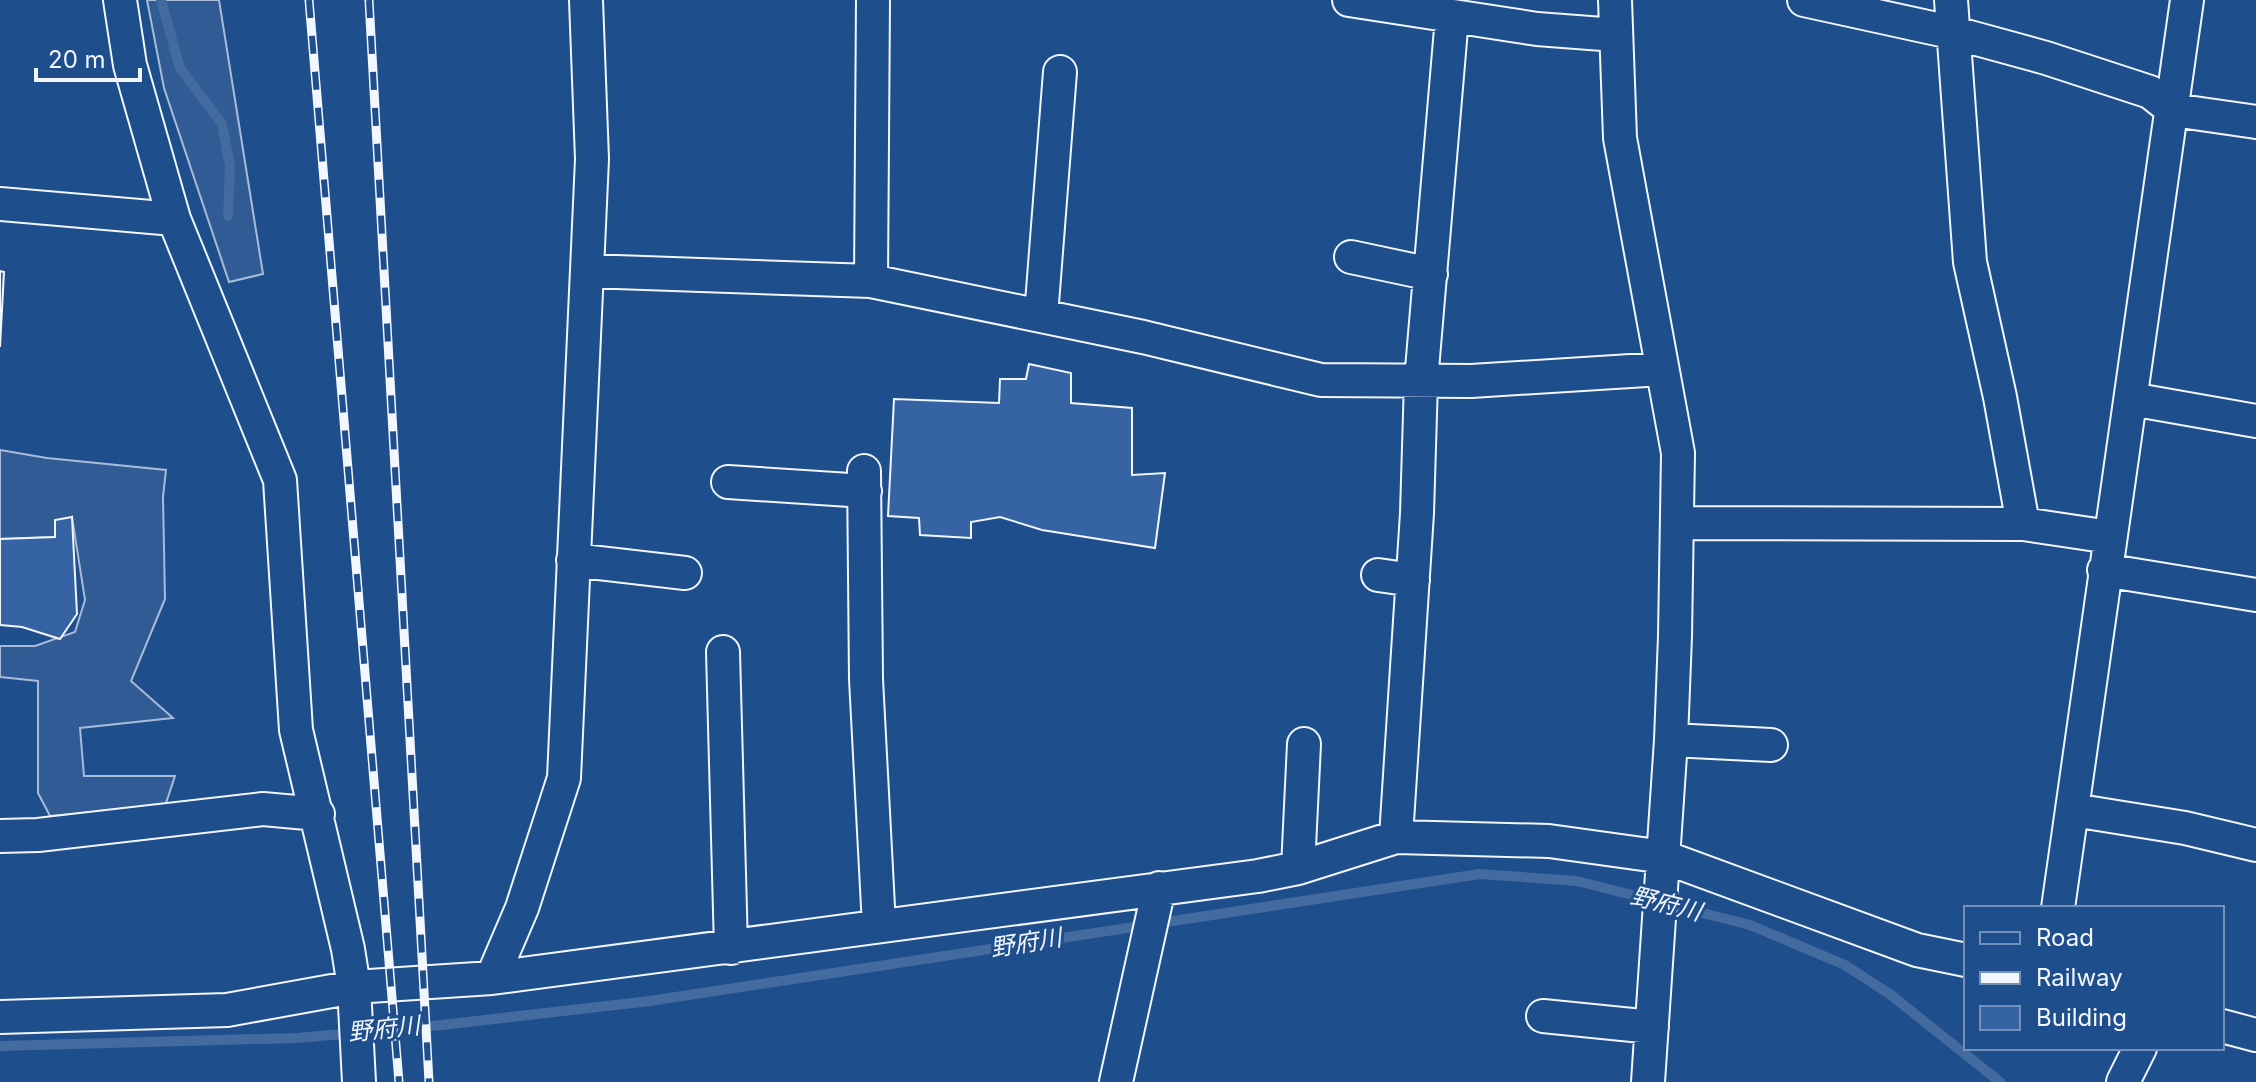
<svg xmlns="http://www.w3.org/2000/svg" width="2256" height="1082" font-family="Inter,'Noto Sans JP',sans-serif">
<rect width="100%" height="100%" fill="#1f4e8c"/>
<path fill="#305b95" stroke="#a8bbd7" stroke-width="2" d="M147,0H219L263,274L229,282L164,88Z
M0,450L47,458L166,470L163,497L165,599L131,681L173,718L80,728L84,776H175L165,806L50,816L38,793V681L0,677V646H35L75,632L85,600L72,517L55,537L0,539Z"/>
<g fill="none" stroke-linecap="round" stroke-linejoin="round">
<path stroke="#446ba0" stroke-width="10" d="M161,0L180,68L222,124L230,166L228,216
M0,1046L297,1038L442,1025L650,1001L1480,874L1577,881L1750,925L1845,965L1891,995L2000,1082"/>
</g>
<path fill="#3563a3" stroke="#f2f6ff" stroke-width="2" d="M0,271L4,272L0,347Z
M1029,364L1071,373V403L1132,408V475L1165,473L1155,548L1042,530L1000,517L971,522V538L920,535L919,518L888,516L894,399L999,403L1000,379H1026Z
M72,517L77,614L60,639L22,627L0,625V539L55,537V520Z"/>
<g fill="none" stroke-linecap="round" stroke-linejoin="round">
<defs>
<path id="street" d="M120,0L130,65L174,219L280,480L296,730L348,949L354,987L359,1082
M1349,0L1537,29L1616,35
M1615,0L1620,138L1678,453L1675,636L1671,740L1648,1082
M1804,0L1955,33L2046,58L2150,92L2173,110L2256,122
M1951,0L1970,262L2000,397L2023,524
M0,204L174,219
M1351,257L1431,274
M588,271L871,281L1143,337L1321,380L1471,381L1662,369
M871,281L873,0
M1041,316L1060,72
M2131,399L2256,421
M864,471L866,679L879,926
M728,482L865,491
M1677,523L2023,524L2110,537
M573,560L685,573
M2104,570L2256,595
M1378,575L1413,580
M723,652L731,948
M1671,740L1771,745
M2073,810L2185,828L2256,845
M0,836L38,835L263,809L318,814
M1396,837L1417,513L1421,381L1452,17
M1298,868L1304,744
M2058,908L2187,0
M492,978L522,908L564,778L592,159L586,0
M1543,1016L1652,1027
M0,1017L227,1010L354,987L492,978L1258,876L1298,868L1396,837L1549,841L1664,857L1917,950L1966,960
M2222,1026L2256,1035
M1116,1082L1159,888
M2123,1082L2140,1048"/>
</defs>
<use href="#street" stroke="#f2f6ff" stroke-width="36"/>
<use href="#street" stroke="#1f4e8c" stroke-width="32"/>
<defs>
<path id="rail" d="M309,0L399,1082
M369,0L429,1082"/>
</defs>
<use href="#rail" stroke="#f2f6ff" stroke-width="9"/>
<use href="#rail" stroke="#1f4e8c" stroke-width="6" stroke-dasharray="18" stroke-linecap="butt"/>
</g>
<g text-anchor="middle" stroke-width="6" stroke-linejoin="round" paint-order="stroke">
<g font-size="24" font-style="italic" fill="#f2f6ff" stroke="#1f4e8c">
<text transform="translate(1666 904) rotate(14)" y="8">野府川</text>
<text transform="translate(1026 943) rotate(-9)" y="8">野府川</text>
<text transform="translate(384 1029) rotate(-6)" y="8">野府川</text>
</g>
</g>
<rect x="1964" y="906" width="260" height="144" fill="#1f4e8c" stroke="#7391ba" stroke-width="2"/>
<rect x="1980" y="932" width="40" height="12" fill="#1f4e8c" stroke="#7391ba" stroke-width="2"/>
<text x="2036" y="946" font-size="24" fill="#f2f6ff">Road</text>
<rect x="1980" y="972" width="40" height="12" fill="#f2f6ff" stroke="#7391ba" stroke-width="2"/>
<text x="2036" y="986" font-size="24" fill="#f2f6ff">Railway</text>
<rect x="1980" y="1006" width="40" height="24" fill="#3563a3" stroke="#7391ba" stroke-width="2"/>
<text x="2036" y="1026" font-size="24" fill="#f2f6ff">Building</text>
<path d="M36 68v12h104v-12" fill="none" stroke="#f2f6ff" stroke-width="4"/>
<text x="48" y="68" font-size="24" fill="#f2f6ff" stroke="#1f4e8c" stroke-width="6" paint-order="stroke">20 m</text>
</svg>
